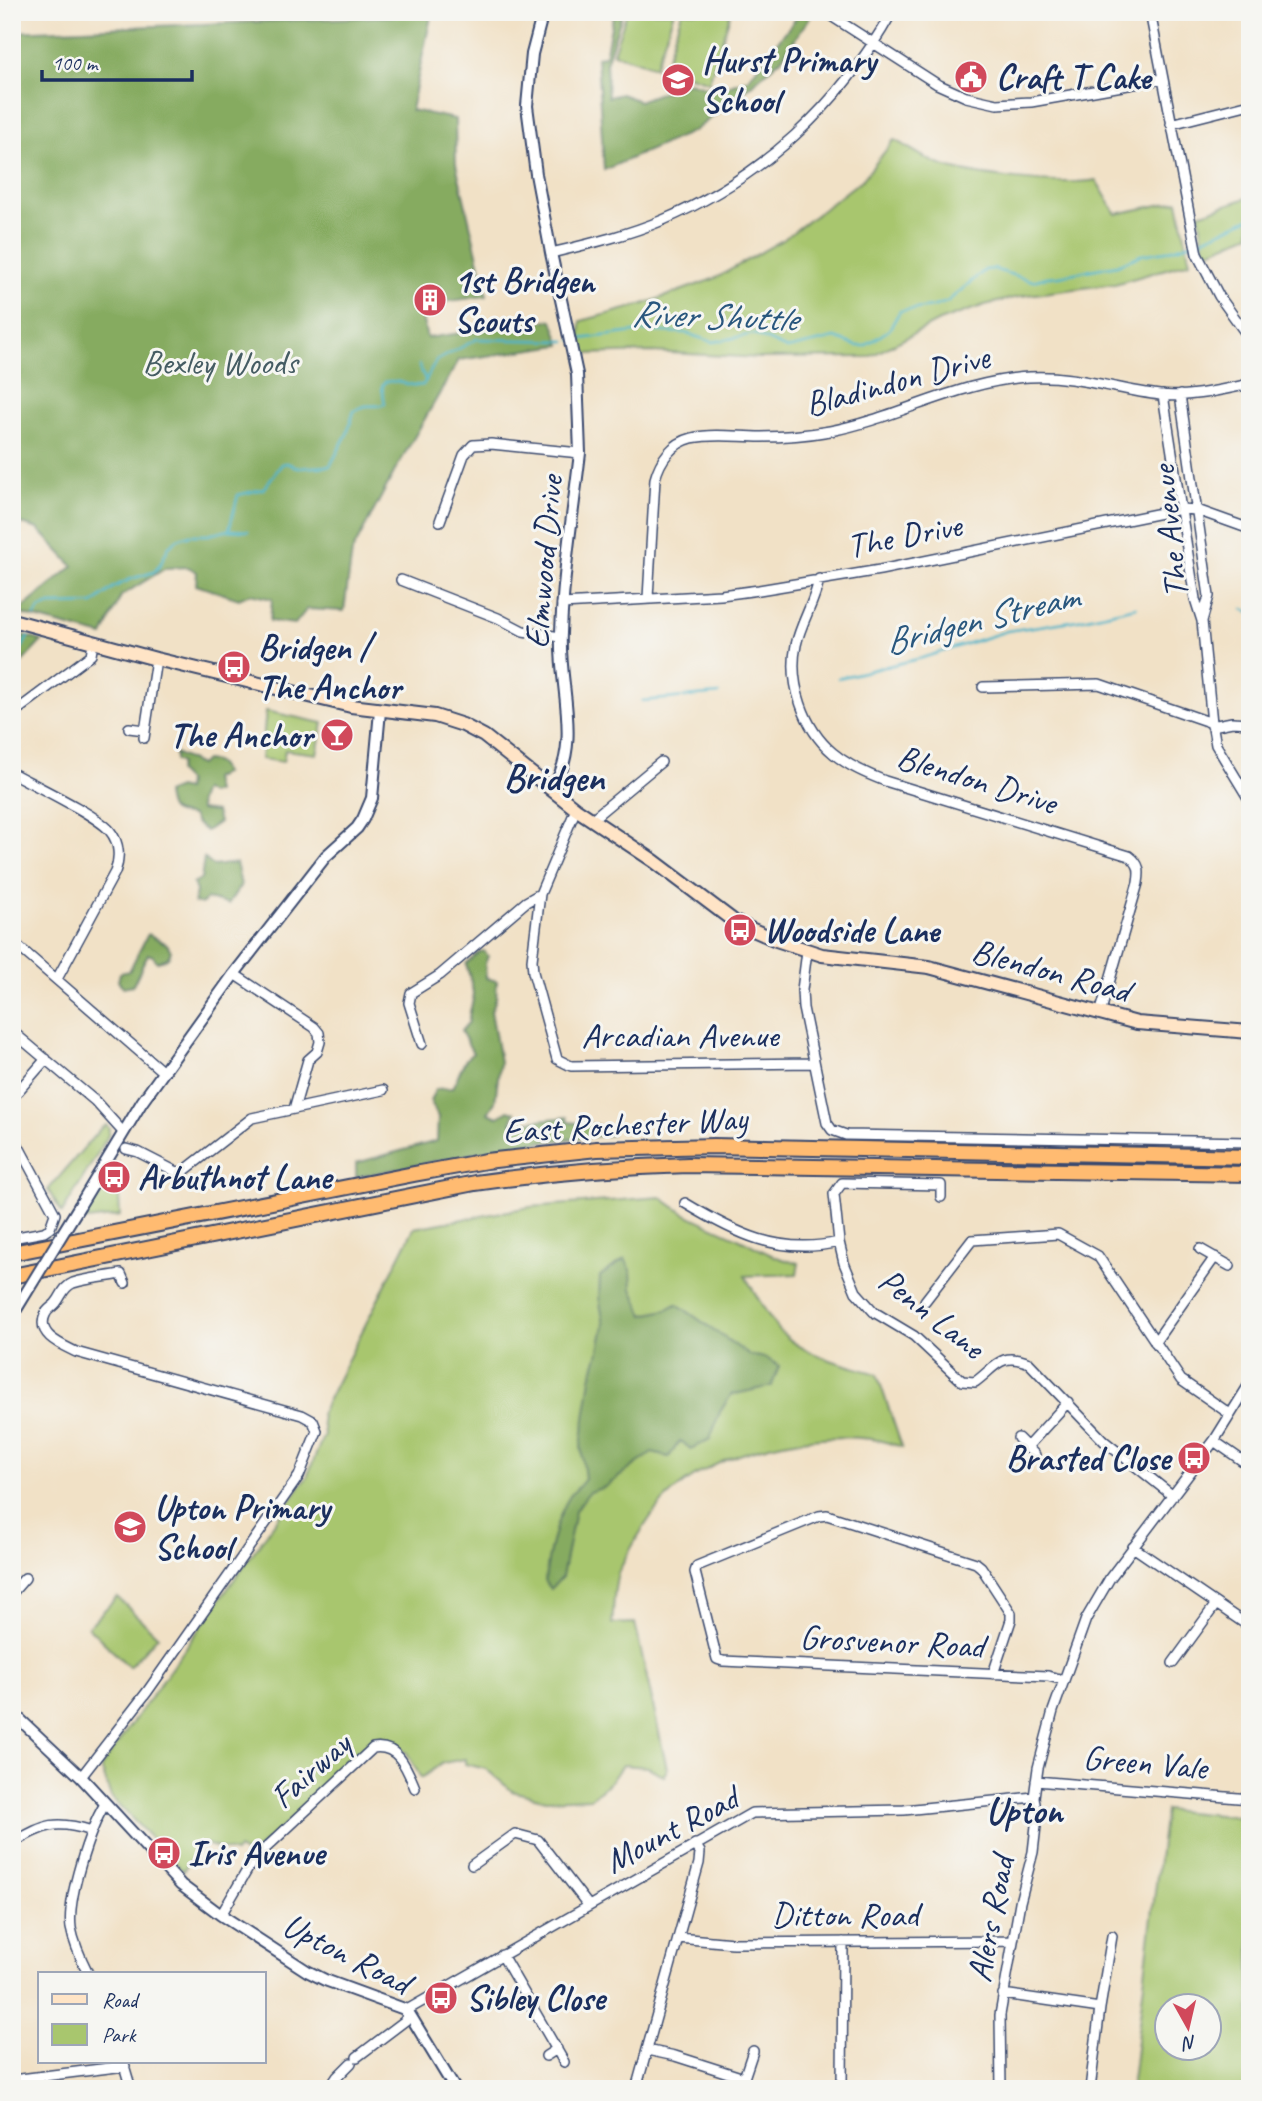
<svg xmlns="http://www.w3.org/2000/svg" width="1262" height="2101" font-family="Caveat,sans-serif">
<rect width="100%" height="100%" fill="#f6f6f2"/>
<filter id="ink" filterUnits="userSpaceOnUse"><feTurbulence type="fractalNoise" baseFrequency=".0143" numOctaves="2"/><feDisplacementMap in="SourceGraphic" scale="14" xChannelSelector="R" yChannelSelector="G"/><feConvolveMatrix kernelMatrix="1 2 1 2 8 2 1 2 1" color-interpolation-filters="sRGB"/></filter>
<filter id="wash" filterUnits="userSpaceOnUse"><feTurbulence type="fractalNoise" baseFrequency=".00686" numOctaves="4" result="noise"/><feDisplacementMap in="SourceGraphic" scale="28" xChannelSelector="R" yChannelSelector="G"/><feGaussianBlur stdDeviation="1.57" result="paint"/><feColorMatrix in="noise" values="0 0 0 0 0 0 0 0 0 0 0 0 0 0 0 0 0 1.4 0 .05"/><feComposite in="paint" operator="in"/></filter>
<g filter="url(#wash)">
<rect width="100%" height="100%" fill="#f1e1c6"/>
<path fill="#a8c66e" stroke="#627a66" stroke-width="2" fill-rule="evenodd" d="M627,12H674L655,67L613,53Z
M682,12H731L709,82L664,68Z
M894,140C909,147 923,158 938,164C972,177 1061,186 1096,180L1116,214L1178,201L1190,262L1115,284L1027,295L985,305L939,321L869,357L760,358L652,352L584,354L580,336L581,321L641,305L716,278L784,239L863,179Z
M1250,197V234L1205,253L1199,214Z
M266,711L323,723L317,754L285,750L283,762L261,759Z
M106,1125L109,1128L108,1136L62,1213L48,1190L100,1129Z
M112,1176H118L120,1216L87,1220L84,1219Z
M661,1197C684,1217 711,1225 738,1238C759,1248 776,1260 799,1263L797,1274L745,1276C755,1292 768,1319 781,1332C806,1357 845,1364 877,1374L902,1447C892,1444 881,1440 871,1439C803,1430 698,1454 655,1511C643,1527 628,1553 619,1571C613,1586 614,1608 612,1624L635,1623L667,1769L664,1776L648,1767L622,1765L611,1781L591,1798L546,1800L512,1791L486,1769L465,1764V1759L443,1763L421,1778L407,1753L381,1736L251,1856L238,1849L235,1853L202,1843L183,1871L111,1797L101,1767L307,1477L324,1434L321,1413L414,1228L530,1207Z
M117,1597L158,1636L129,1667L88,1627Z
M1165,1810L1250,1818V2089H1131ZM1168,2007H1210V2048H1168Z"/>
<path fill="#86ab61" stroke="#506d60" stroke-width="2" d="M397,12H432L411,110L455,119L456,164L487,296L443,302L439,286L416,292L427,338L552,320L561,345L459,360L397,467L352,552L344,611L307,609L295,624L270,621L272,599L250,594L239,599L196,585L197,572L188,567L166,568L121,596L103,636L17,613L73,566L38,529L12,521V32L396,16Z
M614,12H623L606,63L608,97L621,94L639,101L689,82L715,90L748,79L801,12L813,13L781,59L733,101L694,131L604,170L597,57L605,56Z
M15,633L42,641L12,673V641Z
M175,753L200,765L205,760C216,761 219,763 224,773L213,779L216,792L210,794L203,790L199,801L200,810L216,812L219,822L206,831L196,823L192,816C173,813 168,814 166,793L178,788L186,790L187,781L178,772L180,763L175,760Z
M204,858L213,866L236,863L241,885L228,904L207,899L202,904L194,903L196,891L193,883L201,879Z
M148,934L167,944L171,951L168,958L157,962L153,956L148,954L133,985L123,987L118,981L120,973L129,971Z
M484,951L488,956L485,964L486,978L497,981L496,999L491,1011L500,1062L495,1102L488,1113L498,1117L508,1110L515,1112L511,1123L567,1117L568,1122L597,1125L611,1135L521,1144L356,1177V1163L437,1141L438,1117L430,1100L436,1089L452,1088L466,1059L473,1053L461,1031L469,1022C468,1013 472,1007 473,999C474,987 469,975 466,964L479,952Z
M625,1259L631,1270L632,1289L644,1315L665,1310L677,1304L749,1355L766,1358L779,1366L772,1386L731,1395L720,1412L710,1439L691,1449L680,1441L669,1457L652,1453L605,1487L589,1492L575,1511L562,1577L551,1589L545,1581C548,1556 556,1516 570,1496C575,1490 581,1485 585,1479L581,1446L591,1378L598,1355L604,1325L599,1297L600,1276Z"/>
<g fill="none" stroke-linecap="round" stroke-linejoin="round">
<path stroke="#4ab3c8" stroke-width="2.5" d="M1199,241L1250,218
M572,340L643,331L685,333L713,342L754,334L787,349L835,338L857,346H865L889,330L900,311L932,307L947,302L985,270L993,269L1033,281L1047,277L1059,276L1117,265L1141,255L1166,251L1192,243
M419,365L426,381
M229,530L238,495L263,489L282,464L287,463L298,468L330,466L347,434L354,411C370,401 373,409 385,404L382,387L385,382C398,378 410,388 423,385L436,361L477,339L566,341
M1243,609L1250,612
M35,616L39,609L50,605L93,604L114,587L131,579L154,572L160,565L169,546L178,539L190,535H208L229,530L248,531
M12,666L28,637
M838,678L922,658L1007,631L1078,620L1136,607
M642,701L719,694"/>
</g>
</g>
<g filter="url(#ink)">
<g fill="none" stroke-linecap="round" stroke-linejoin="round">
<defs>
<path id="minor" d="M825,12L937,84L966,97L997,104L1031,102L1162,79
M1150,12L1197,254L1219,296L1250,339
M1171,124L1250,104
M551,253C589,244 628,235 663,220C762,178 840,105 892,12
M1163,395L1195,599L1202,621L1212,723
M1180,395L1209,596L1202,621
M440,521L464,455L473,445L491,444L580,453
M819,579C815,602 801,622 796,645C788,682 804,729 833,753C848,766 867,774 885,781L1129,856C1140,864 1140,871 1138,883L1100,1014
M401,580L498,618L523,631L560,637
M648,598L655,479C660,460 672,443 692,438C714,433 739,437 761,437C784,437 807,435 830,431C898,418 959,381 1029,377C1073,374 1117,390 1160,395C1189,398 1221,390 1250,384
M562,604L721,595L759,590L880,570L1181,509L1197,510L1250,529
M983,687L1099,684L1212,723L1216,745L1250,801
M12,714L91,655L93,643
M1212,726L1232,722L1250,723
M129,728L145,730
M144,738L156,659
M12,773C34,785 97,815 110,831C120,843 120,859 115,872L57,979
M576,809L540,894L532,960L533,972L557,1059L571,1066L813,1063
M591,820L661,762
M12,941L163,1072
M807,951L802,990L803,1008L827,1123L832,1130L846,1135L1250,1142
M234,974L314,1027L319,1033L320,1042L317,1052L308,1060L294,1109
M12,1031L95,1101L123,1132
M422,1044L409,1003L411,993L440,975L526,902L540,894
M12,1098L46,1059
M12,1134L55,1214L50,1228L44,1232L12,1238
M126,1149L138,1152L177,1172L184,1171L252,1118L383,1090
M941,1197V1185L842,1183L834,1194L839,1242L844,1263L856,1292L874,1312L914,1336L962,1381L975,1382C995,1368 1000,1351 1029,1363L1104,1441L1173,1496
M685,1203C735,1233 779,1256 839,1242
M1200,1249L1230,1266
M925,1301L972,1240L1058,1234L1098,1256L1181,1380L1230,1414
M1155,1342L1215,1257
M1018,1438L1035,1455
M1214,1441L1250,1466
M1027,1447L1068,1402
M1133,1547L1250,1627
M12,1593L25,1578
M1173,1663L1216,1604
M993,1674L1011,1620V1613L981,1567L976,1563L827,1515L819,1516L697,1566L695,1572L717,1659L723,1661L1048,1676L1064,1680
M81,1777L147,1692L299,1476L317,1431L313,1421L302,1415L76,1352C62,1345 36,1335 45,1315C47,1309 52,1308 56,1303C62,1296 63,1287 73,1283C88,1278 106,1277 121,1274L125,1283
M1036,1781L1250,1799
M12,1843C45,1825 54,1819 92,1831
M472,1865L515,1834L538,1840L588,1905
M221,1915L253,1860L373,1748C399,1744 407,1769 415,1788
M678,1938L733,1943L1012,1941
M502,1955L564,2062
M88,1973C81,1959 74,1944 71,1928C67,1898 89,1830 105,1804
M1003,1994L1100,2008L1090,2089
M1100,2008L1112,1936
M647,2050L675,2056L744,2078L753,2051
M546,2056L557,2049
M357,2057L406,2020L407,2010L752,1813L904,1810L1034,1797
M123,2062L131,2089
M12,2080L125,2066
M329,2089L337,2077L351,2063
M636,2089L699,1863L700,1852L695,1844
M842,2089L843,1942
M1001,2089L1000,2015L1020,1902L1033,1852L1037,1817L1034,1797L1038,1768L1053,1711L1086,1619L1110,1578L1214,1441L1250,1383"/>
<path id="tertiary" d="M543,12L532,54L527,106L536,174L551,253L577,374L580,453C573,513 563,573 561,633C558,686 583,742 552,789
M80,1205L142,1102L234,974L326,856L357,828L363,819L372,798L380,711
M12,1712L81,1777L181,1885L221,1915L307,1971L325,1980L407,2010L455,2089"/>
<path id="secondary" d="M12,620L156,659L351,706L435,716L463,725L484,736L576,809L654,861L735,922L776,940L822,955L929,967L1137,1023L1250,1032"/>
<path id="trunk" d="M12,1253L414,1174L486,1161L597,1149L714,1146L1250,1157
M12,1276L475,1183C546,1173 616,1167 688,1165L1250,1174"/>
</defs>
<use href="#minor" stroke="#3b4a6e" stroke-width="12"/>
<use href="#tertiary" stroke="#3b4a6e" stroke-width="14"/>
<use href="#secondary" stroke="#3b4a6e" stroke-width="16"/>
<use href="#trunk" stroke="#3b4a6e" stroke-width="18"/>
<use href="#minor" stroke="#fff" stroke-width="9"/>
<use href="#tertiary" stroke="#fff" stroke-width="10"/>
<use href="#secondary" stroke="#ffe4c6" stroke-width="12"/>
<use href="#trunk" stroke="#ffbb71" stroke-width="14"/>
<defs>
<path id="tertiary-bridge" d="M12,1316L80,1205"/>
</defs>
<use href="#tertiary-bridge" stroke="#3b4a6e" stroke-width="14" stroke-linecap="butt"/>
<use href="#tertiary-bridge" stroke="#fff" stroke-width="10"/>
</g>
</g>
<defs>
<symbol id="civic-disc" viewBox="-11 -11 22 22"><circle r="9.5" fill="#d1495b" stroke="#f6f6f2"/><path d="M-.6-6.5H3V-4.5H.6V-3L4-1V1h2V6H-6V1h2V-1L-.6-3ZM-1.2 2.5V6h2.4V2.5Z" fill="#fff"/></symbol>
<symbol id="school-disc" viewBox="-11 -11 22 22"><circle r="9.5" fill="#d1495b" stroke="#f6f6f2"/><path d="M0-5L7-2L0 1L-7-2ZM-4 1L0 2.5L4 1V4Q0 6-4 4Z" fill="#fff"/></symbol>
<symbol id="building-disc" viewBox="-11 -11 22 22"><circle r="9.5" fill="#d1495b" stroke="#f6f6f2"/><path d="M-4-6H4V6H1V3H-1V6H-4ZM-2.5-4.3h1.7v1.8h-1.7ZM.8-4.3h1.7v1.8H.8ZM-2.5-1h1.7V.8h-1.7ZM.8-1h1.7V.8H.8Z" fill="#fff"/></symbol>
<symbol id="bus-disc" viewBox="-11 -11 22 22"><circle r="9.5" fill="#d1495b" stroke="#f6f6f2"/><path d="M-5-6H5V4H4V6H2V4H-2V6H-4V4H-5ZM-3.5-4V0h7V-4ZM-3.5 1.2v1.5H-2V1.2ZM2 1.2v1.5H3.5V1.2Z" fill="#fff"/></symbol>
<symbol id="bar-disc" viewBox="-11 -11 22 22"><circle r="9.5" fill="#d1495b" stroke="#f6f6f2"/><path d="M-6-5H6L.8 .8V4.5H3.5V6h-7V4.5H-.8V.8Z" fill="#fff"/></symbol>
</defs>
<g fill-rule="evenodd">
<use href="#civic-disc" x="952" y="58" width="38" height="38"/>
<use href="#school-disc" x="659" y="61" width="38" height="38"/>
<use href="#building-disc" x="411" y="281" width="38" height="38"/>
<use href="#bus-disc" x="215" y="648" width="38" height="38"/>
<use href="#bar-disc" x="318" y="716" width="38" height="38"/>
<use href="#bus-disc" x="721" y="911" width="38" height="38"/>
<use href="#bus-disc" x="95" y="1158" width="38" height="38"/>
<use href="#bus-disc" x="1175" y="1439" width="38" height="38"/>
<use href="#school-disc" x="111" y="1508" width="38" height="38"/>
<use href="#bus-disc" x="145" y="1834" width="38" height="38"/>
<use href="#bus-disc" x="422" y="1979" width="38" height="38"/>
</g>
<g text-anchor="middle" stroke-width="6" stroke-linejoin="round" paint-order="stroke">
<g font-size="35" font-weight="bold" fill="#1b2f5e" stroke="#f6f6f2" text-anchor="start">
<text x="702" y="72">Hurst Primary<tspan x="702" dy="40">School</tspan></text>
<text x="996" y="89">Craft T Cake</text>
<text x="454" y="292">1st Bridgen<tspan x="454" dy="40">Scouts</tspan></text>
<text x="258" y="659">Bridgen /<tspan x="258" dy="40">The Anchor</tspan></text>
<text x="312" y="747" text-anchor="end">The Anchor</text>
<text x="764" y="942">Woodside Lane</text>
<text x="138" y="1189">Arbuthnot Lane</text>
<text x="1170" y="1470" text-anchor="end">Brasted Close</text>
<text x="154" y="1519">Upton Primary<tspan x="154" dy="40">School</tspan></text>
<text x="188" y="1865">Iris Avenue</text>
<text x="466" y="2010">Sibley Close</text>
</g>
<g font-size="35" fill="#455c63" stroke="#f6f6f2">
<text x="220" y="374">Bexley Woods</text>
</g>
<g font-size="35" fill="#1b2f5e" stroke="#f6f6f2">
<text transform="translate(897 380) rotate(-15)" y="12">Bladindon Drive</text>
<text transform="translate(1169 532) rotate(-96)" y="12">The Avenue</text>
<text transform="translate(904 535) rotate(-11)" y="12">The Drive</text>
<text transform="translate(543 562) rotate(-85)" y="12">Elmwood Drive</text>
<text transform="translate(977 779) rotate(17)" y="12">Blendon Drive</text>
<text transform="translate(1051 970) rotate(15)" y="12">Blendon Road</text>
<text x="680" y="1047">Arcadian Avenue</text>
<text transform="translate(625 1124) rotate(-3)" y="12">East Rochester Way</text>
<text transform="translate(932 1313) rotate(38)" y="12">Penn Lane</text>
<text transform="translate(892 1641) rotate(3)" y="12">Grosvenor Road</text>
<text transform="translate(1145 1762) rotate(5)" y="12">Green Vale</text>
<text transform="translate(310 1770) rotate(-42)" y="12">Fairway</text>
<text transform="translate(671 1829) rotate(-28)" y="12">Mount Road</text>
<text x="845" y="1926">Ditton Road</text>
<text transform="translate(990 1919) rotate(-79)" y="12">Alers Road</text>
<text transform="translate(347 1953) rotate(27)" y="12">Upton Road</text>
</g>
<g font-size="37" font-style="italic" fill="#29577e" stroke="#f6f6f2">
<text transform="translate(714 315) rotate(2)" y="13">River Shuttle</text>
<text transform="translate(981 618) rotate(-14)" y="13">Bridgen Stream</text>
</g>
<g font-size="38" font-weight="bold" fill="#1b2f5e" stroke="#f6f6f2">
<text x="554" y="790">Bridgen</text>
<text x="1024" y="1823">Upton</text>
</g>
</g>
<rect width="1262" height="2101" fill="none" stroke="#f6f6f2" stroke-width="42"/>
<rect x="38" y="1972" width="228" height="91" fill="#f6f6f2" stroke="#9ea6b7" stroke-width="2"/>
<rect x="52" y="1994" width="35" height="10" fill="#ffe4c6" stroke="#9ea6b7" stroke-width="2"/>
<text x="102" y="2007" font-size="21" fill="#1b2f5e">Road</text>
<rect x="52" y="2024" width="35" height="21" fill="#a8c66e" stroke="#9ea6b7" stroke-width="2"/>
<text x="102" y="2042" font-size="21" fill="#1b2f5e">Park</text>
<g transform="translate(1188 2027) rotate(172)"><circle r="33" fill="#f6f6f2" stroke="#9ea6b7" stroke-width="2"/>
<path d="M0-5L12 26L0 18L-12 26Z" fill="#d1495b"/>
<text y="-10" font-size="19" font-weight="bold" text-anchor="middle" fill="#1b2f5e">N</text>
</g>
<path d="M42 70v10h150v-10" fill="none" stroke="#1b2f5e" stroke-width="3.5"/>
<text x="52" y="70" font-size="21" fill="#1b2f5e" stroke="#f6f6f2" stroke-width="5" paint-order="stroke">100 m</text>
</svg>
